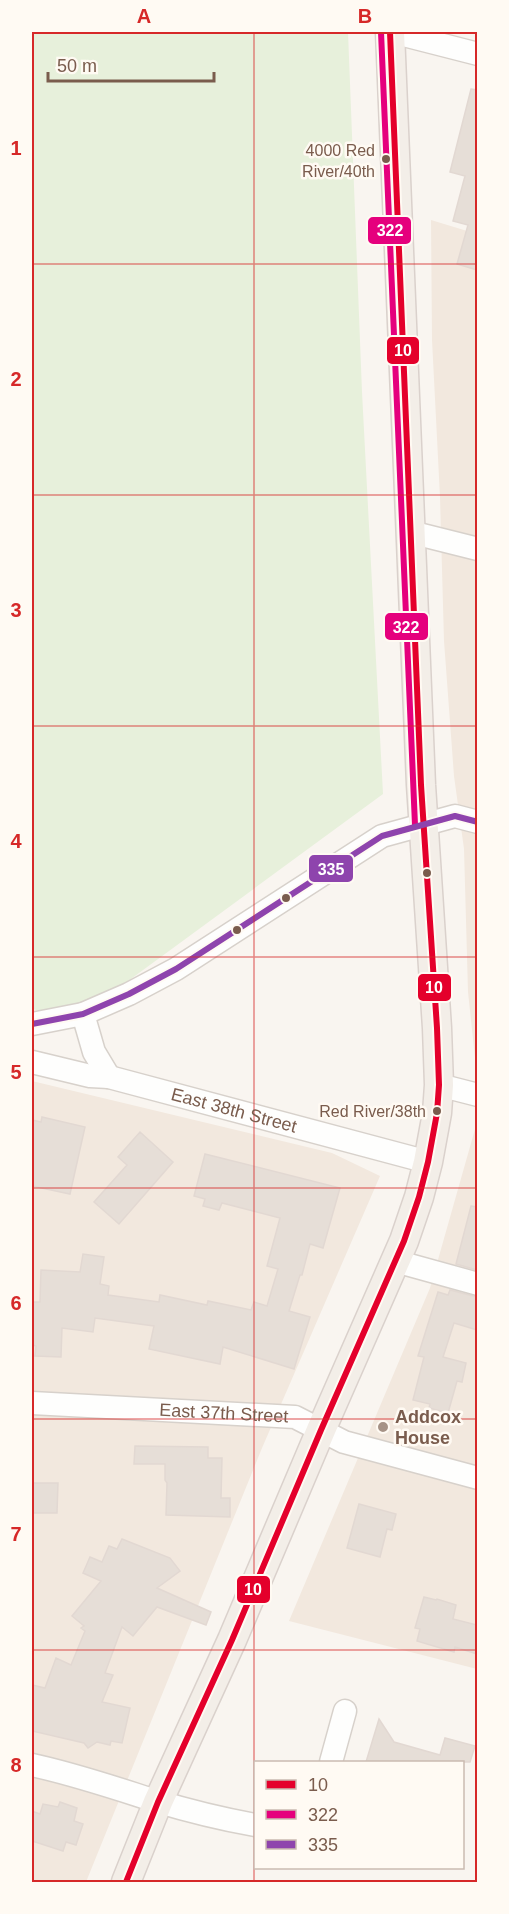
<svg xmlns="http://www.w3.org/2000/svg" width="509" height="1914" font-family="Arial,sans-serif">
<rect width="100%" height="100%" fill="#f9f5f0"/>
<path fill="#f2e8de" d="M431,220L477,234V1104L476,1067L468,992L464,849L454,776L444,641L440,497L432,340Z
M32,1081L332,1153L380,1176L262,1448L86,1882H32Z
M477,1122V1669L289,1621L430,1288Z"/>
<path fill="#e7f0db" d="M32,32H348L362,392L383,794L83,1014L66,1017L32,1009Z"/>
<path fill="#e6ded7" stroke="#e2d8d2" stroke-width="1.5" d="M471,89L477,90V270L457,264L468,225L453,221L465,176L450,172Z
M42,1117L85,1127L70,1194L32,1186V1120L41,1122Z
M140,1132L173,1162L119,1224L94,1202L127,1165L118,1157Z
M205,1154L340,1188L323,1248L310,1244L302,1275H300L289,1311L310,1317L294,1369L223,1347L220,1364L149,1349L154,1326L95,1318L93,1332L62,1328L61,1357L35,1356L36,1346L32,1345V1302H40L41,1270L80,1272L83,1254L104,1257L100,1284L109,1286L108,1295L159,1302L160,1295L207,1305L208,1301L251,1310L254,1302L267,1306L278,1269L267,1266L280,1218L222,1203L219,1210L203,1206L205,1199L194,1196Z
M471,1206L477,1207V1270L456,1264Z
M450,1290L477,1297V1330L454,1323L443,1357L466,1363L462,1382L457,1381L448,1413L429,1408L430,1404L413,1400L424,1357L418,1356L438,1292L448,1295Z
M135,1446L208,1447V1458H222L221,1498H230V1517L166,1515L167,1483L165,1480V1464H134Z
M32,1483H58L57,1513H32Z
M359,1504L396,1514L392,1530L387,1529L380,1557L347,1548Z
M122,1539L170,1558L180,1571L157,1588L211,1612L206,1625L157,1607L133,1636L122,1627L105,1673L113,1675L102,1702L130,1708L122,1743L111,1741L110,1745L97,1742L88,1748L84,1743L32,1731V1685L45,1688L56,1658L71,1665L85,1631L81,1628L84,1626L72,1616L101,1581L83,1573L90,1557L102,1562L109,1546L117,1549Z
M424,1597L436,1600L437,1599L456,1605L453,1619L477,1625V1654L455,1647L454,1652L417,1641L420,1629L415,1628Z
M379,1719L394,1742L440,1755L445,1738L475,1746L470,1762H366Z
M60,1802L77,1808L74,1821L83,1824L76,1845L66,1842L63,1851L32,1841V1811L40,1814L43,1804L58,1807Z"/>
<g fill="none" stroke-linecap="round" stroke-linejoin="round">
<defs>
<g id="minor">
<path d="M392,32L478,54"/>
<path d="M410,532L478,549"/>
<path d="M83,1014L94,1052L109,1077"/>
<path d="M32,1024L83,1014L129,994L176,969L382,836L455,816L478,822"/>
<path id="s1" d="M32,1062L90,1076L109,1077L428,1162"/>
<path d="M439,1085L478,1095"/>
<path d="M395,1261L478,1284"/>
<path id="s2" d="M32,1403L295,1417L344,1442L478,1478"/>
<path d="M331,1762L345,1711"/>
<path d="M32,1765C74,1774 115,1788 156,1801C189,1811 222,1819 255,1825"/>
</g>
<path id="major" d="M126,1882L158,1802L232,1640L321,1430L404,1241L419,1197L428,1162L437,1113L439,1085L437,1028L421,785L390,32"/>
</defs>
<use href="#minor" stroke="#d7d1cb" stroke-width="25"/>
<use href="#major" stroke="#dad1cc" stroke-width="31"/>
<use href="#minor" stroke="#fefefd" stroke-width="22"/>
<use href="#major" stroke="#f3eee8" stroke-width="28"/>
<defs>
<path id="bus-1" d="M126,1882L158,1802L232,1640L321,1430L404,1241L419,1197L428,1162L437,1113L439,1085L437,1028L421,785L390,32"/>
<path id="bus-2" d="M381,32L415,825"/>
<path id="bus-3" d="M32,1024L83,1014L129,994L176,969L382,836L455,816L478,822"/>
</defs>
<use href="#bus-1" stroke="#fffaf3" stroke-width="10"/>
<use href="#bus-2" stroke="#fffaf3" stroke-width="10"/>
<use href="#bus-3" stroke="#fffaf3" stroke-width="10"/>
<use href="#bus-1" stroke="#e4002b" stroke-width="6"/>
<use href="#bus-2" stroke="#e5007d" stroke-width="6"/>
<use href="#bus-3" stroke="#8e44ad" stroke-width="6"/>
</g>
<path fill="none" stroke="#d62828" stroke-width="1.5" stroke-opacity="0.55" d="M254,32V1882M32,264H478M32,495H478M32,726H478M32,957H478M32,1188H478M32,1419H478M32,1650H478"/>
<g fill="#7a5c4d" stroke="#fffaf3" stroke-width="2">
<circle cx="386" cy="159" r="5"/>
<circle cx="427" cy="873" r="5"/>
<circle cx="286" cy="898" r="5"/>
<circle cx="237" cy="930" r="5"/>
<circle cx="437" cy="1111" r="5"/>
</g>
<circle fill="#a69286" stroke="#fffaf3" stroke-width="2" cx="383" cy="1427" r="6"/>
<g text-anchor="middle" stroke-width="5" stroke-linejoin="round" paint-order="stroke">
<g font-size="16" fill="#7a5c4d" stroke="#fffaf3" text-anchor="end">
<text x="375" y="156">4000 Red<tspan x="375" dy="21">River/40th</tspan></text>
<text x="426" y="1117">Red River/38th</text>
</g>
<g font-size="18" fill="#7a5c4d" stroke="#fffaf3">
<text dy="6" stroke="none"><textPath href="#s1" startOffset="208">East 38th Street</textPath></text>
<text dy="6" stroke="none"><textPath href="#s2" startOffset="192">East 37th Street</textPath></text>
</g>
<g font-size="18" font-weight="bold" fill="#7a5c4d" stroke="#fffaf3" text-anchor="start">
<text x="395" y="1423">Addcox<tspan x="395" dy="21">House</tspan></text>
</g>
</g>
<g stroke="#fffaf3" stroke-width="2">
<rect x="367" y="216" width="45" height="29" rx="6" fill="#e5007d"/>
<rect x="386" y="336" width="34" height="29" rx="6" fill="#e4002b"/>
<rect x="384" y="612" width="45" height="29" rx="6" fill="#e5007d"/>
<rect x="308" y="854" width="46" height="29" rx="6" fill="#8e44ad"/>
<rect x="417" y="973" width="35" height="29" rx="6" fill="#e4002b"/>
<rect x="236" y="1575" width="35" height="29" rx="6" fill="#e4002b"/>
</g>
<g font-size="16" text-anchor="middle" font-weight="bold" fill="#fff">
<text x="390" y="236">322</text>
<text x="403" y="356">10</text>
<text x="406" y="633">322</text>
<text x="331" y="875">335</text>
<text x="434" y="993">10</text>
<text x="253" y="1595">10</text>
</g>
<rect width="509" height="1914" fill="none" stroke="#fffaf3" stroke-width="66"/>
<rect x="254" y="1761" width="210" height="108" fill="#fffaf3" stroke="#cabbb1" stroke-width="1.5"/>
<rect x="266" y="1780" width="30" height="9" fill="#e4002b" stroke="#cabbb1" stroke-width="1.5"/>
<text x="308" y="1791" font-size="18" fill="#7a5c4d">10</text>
<rect x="266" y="1810" width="30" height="9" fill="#e5007d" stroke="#cabbb1" stroke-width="1.5"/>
<text x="308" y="1821" font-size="18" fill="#7a5c4d">322</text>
<rect x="266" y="1840" width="30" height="9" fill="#8e44ad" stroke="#cabbb1" stroke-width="1.5"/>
<text x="308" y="1851" font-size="18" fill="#7a5c4d">335</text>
<path d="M48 72v9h166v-9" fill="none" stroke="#7a5c4d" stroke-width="3"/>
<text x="57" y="72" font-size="18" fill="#7a5c4d" stroke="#fffaf3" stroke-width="4.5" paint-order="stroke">50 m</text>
<rect x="33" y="33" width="443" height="1848" fill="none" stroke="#d62828" stroke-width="2"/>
<g font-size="20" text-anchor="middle" font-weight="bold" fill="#d62828">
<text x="144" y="23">A</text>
<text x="365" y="23">B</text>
<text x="16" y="155">1</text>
<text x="16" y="386">2</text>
<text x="16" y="617">3</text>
<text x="16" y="848">4</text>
<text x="16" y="1079">5</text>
<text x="16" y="1310">6</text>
<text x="16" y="1541">7</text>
<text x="16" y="1772">8</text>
</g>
</svg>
